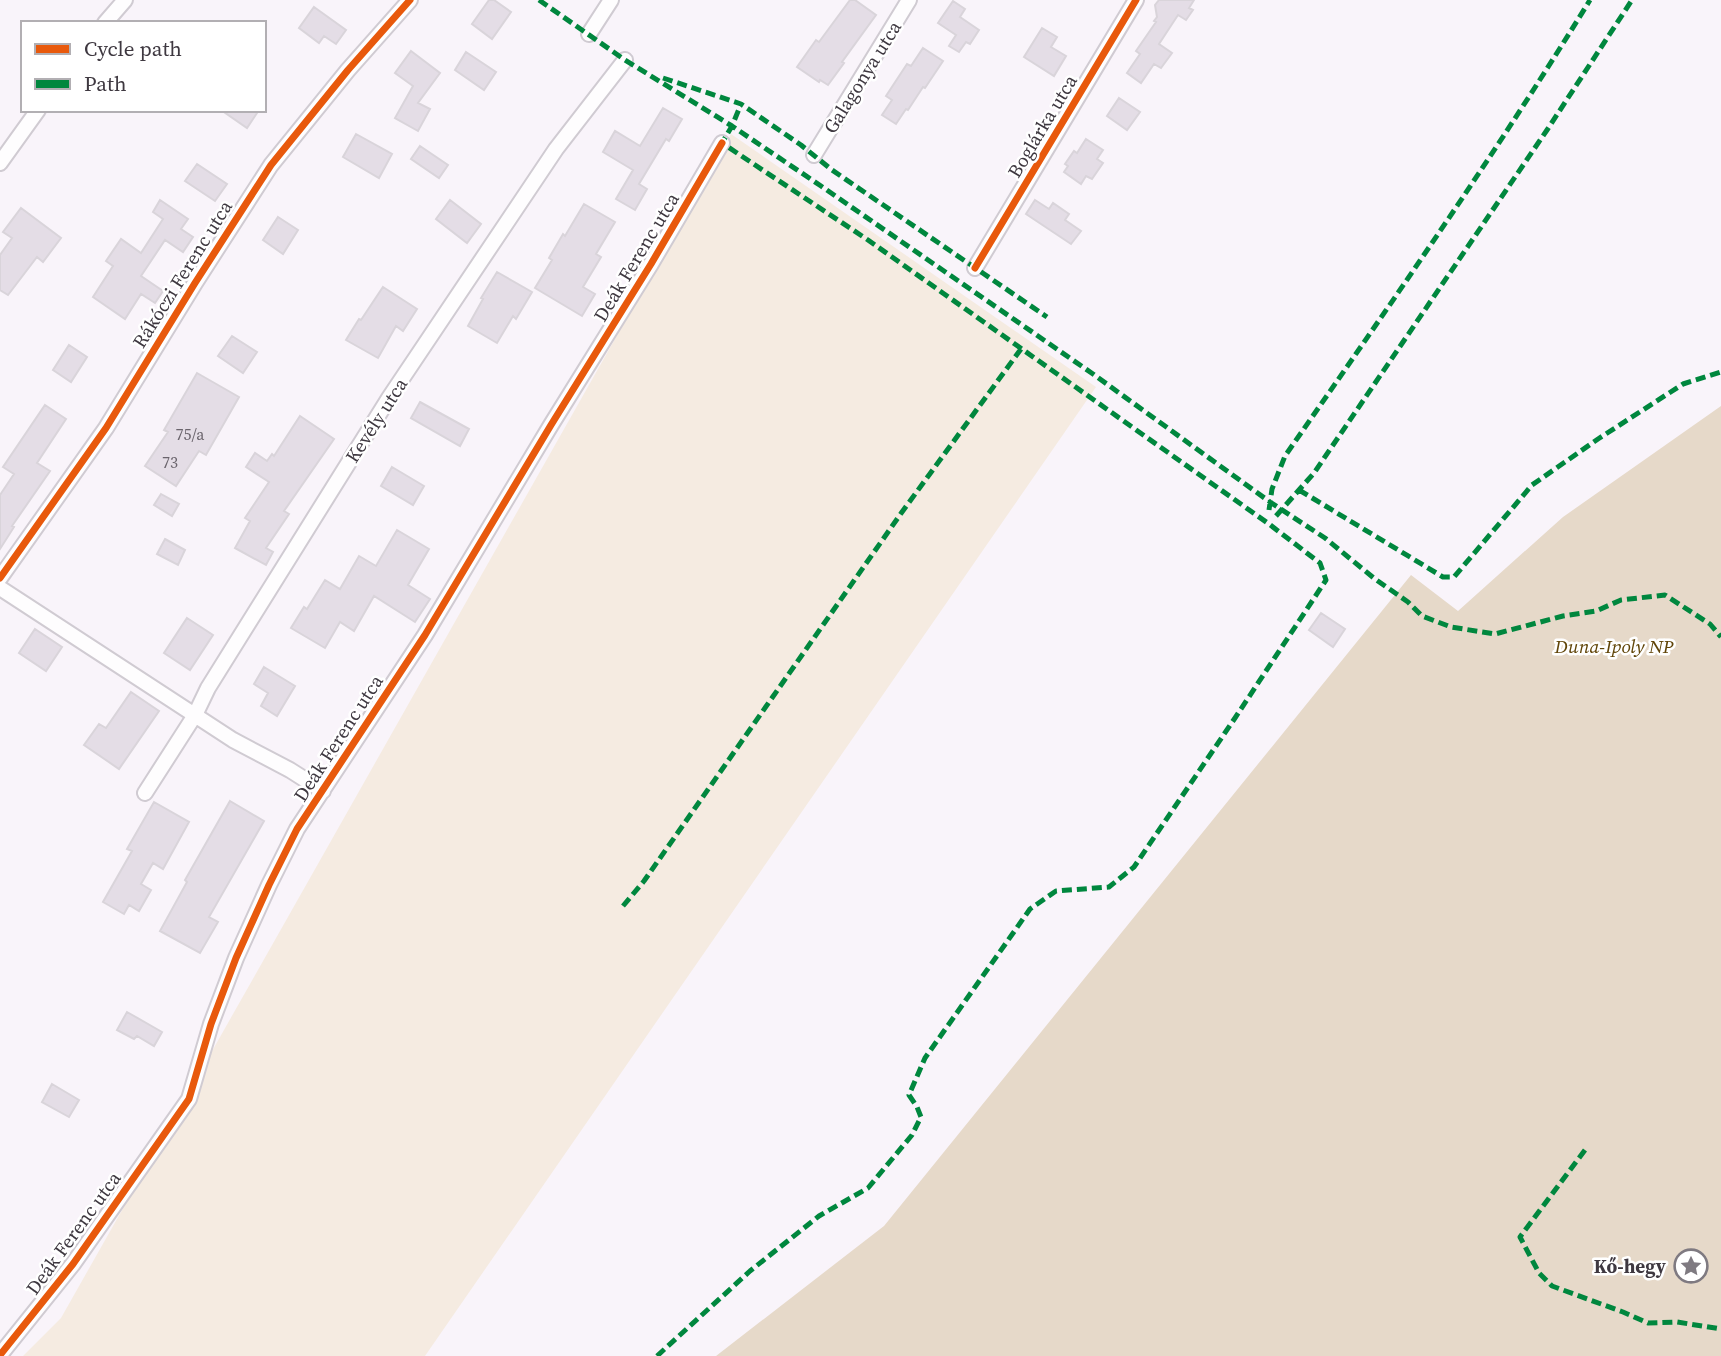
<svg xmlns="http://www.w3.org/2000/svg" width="1721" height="1356" font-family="'Source Serif 4',serif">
<rect width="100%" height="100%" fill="#f9f4fa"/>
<path fill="#f5ebe1" d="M731,134L1096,387L425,1356H23L61,1318Z"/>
<path fill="#e6d9c9" d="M1721,406V1356H716L884,1226L1411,575L1458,611L1563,517Z"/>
<path fill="#e4dde6" stroke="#d9d4da" stroke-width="2" d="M489,0H494L511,12L492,39L472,24Z
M850,0H855L876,15L842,62L844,63L828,85L820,80L819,82L797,67L816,40L819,42Z
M1159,0H1194L1189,8L1193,10L1186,20L1178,15L1159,44L1172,53L1161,68L1154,64L1141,83L1127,73L1140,54L1136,51L1156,22L1154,21L1157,17L1155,5Z
M953,1L965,9L960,17L979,30L970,44L966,42L959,52L949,46L956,35L938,23Z
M314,7L346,30L336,44L324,36L319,43L299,28Z
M1042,28L1057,37L1051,47L1066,56L1054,76L1024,57Z
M923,48L943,61L925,88L923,87L908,110L906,109L896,124L882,115L892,100L886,96L907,64L911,66Z
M411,51L440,73L418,103L430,109L418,131L395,118L413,86L395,73Z
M466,52L496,72L484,90L455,70Z
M1119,98L1140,112L1127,130L1107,116Z
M663,108L682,119L669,141L666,139L639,184L647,189L635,210L616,199L633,170L603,152L615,131L640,146Z
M221,110H259L247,128Z
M356,134L392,154L379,178L343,157Z
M1086,139L1103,150L1097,159L1103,163L1092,179L1086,176L1081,184L1064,172L1068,166L1065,164L1074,151L1077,153Z
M420,146L448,165L439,178L411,159Z
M197,164L227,184L215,201L185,181Z
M160,200L188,219L181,229L193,237L183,252L165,240L141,276L163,291L155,303L141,294L125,319L93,297L113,266L106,261L121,239L141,253L163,219L153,212Z
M450,200L481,224L467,243L436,219Z
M1035,200L1049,209L1053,203L1069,214L1065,220L1081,231L1071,244L1026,214Z
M584,204L615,222L596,254L601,257L583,287L595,294L582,316L535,288L552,260L549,258L563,234L565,236Z
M21,208L61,238L43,262L37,257L8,295L0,290V255L12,238L3,232Z
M278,217L298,230L283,254L263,240Z
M497,272L532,292L516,319L513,316L497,343L468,326L483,299L481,298Z
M383,287L417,309L403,331L396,326L378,358L346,340L359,319L361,320Z
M232,336L257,352L243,373L218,356Z
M69,345L87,357L71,382L53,370Z
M197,373L239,397L206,455L199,451L176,486L145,466L168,432L164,430Z
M420,402L469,429L460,446L411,418Z
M45,405L66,419L37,463L50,471L12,526L14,527L0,549V495L14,474L3,467Z
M300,416L334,439L284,511L289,514L266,548L273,552L266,565L235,548L250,521L245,518L269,482L246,467L255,453L267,461L272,454L274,456Z
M392,467L424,486L413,505L381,486Z
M161,494L179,504L172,516L154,505Z
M397,530L429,549L408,585L430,599L415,622L374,596L354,631L340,622L325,648L291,628L304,607L307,609L325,580L340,589L359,556L376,566Z
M165,539L185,550L178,565L157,554Z
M1321,613L1345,629L1333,647L1309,630Z
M187,618L213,635L190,670L164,653Z
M35,629L62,647L46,671L19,653Z
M264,667L295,686L277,716L261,706L268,693L254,684Z
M131,692L159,711L119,769L84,745L99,724L106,728Z
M230,801L264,821L209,917L218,922L200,953L160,931L187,882L185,880Z
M154,802L189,822L163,869L153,863L141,884L151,890L139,911L129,905L124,914L103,902L132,851L127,849Z
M127,1012L162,1032L154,1046L137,1036L134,1039L117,1030Z
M52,1084L79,1100L69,1117L42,1102Z"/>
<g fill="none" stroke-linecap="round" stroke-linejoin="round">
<defs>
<path id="street" d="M105,23L125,0
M589,34L611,0
M814,155L909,0
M0,163L38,110
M975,268L1136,0
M0,578L106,428L195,283L271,165L348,70L410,0
M0,588L233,740L290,770L323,791
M145,793L195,715L208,688L389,398L556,149L625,60
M0,1355L73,1264L189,1099L211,1024L236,958L269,885L297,829L425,635L551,425L651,264L722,143"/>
</defs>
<use href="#street" stroke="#d0cbd2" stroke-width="18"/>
<use href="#street" stroke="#fefdfe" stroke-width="14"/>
<path stroke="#00873e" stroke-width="5" stroke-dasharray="10 5" stroke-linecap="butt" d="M539,0L625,60L732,126L821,186L1093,374L1270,502L1325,538L1375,579L1408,602L1422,616L1451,627L1495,634L1563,616L1596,611L1621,600L1665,595L1710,624L1721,637
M663,78L741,104L801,145L832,170L1047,317
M1299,490L1443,577H1454L1532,485L1598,439L1683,384L1721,372
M1269,510L1272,489L1285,456C1390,305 1494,156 1590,0
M1276,516L1314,473L1547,130L1632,0
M623,906L644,881L902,512L1021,349
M1585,1150L1520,1237L1539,1273L1552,1286L1623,1312L1648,1323L1677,1322L1721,1329
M657,1356L750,1271L819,1216L868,1188L912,1135L921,1117L917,1107L909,1095L925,1058L1030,909L1056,891L1109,887L1134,867L1235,718L1326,580L1320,563L1269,524L868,240L722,143L732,126L741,104"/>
<defs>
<path id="cycleway" d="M975,268L1136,0
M0,578L106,428L195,283L271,165L348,70L410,0
M0,1355L73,1264L189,1099L211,1024L236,958L269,885L297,829L425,635L551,425L651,264L722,143"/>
</defs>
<use href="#cycleway" stroke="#fff" stroke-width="11"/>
<use href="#cycleway" stroke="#e8590c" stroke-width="7"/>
</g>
<defs>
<symbol id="sight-ring" viewBox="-11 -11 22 22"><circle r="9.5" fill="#fff" stroke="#7f7a81" stroke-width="1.5"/><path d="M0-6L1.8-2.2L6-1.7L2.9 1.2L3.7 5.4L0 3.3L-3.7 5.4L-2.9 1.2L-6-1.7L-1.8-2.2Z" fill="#7f7a81"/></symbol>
</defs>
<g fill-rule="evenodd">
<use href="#sight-ring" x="1672" y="1247" width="38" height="38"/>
</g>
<g text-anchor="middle" stroke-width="5" stroke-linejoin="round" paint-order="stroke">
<g font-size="16" fill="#6a646c">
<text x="190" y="440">75/a</text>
<text x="170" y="468">73</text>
</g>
<g font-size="19" fill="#3e3840" stroke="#fff">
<text transform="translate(862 77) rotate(-58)" y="7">Galagonya utca</text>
<text transform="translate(1042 126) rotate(-59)" y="7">Boglárka utca</text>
<text transform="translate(636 257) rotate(-59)" y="7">Deák Ferenc utca</text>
<text transform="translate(182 274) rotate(-58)" y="7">Rákóczi Ferenc utca</text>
<text transform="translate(376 420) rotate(-57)" y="7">Kevély utca</text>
<text transform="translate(338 738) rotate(-57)" y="7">Deák Ferenc utca</text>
<text transform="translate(73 1233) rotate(-54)" y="7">Deák Ferenc utca</text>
</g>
<g font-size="19" font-style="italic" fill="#604407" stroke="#fff">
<text x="1614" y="653">Duna-Ipoly NP</text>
</g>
<g font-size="19" font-weight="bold" fill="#3e3840" stroke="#fff" text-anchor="end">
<text x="1666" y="1273">Kő-hegy</text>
</g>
</g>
<rect x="21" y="21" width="245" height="91" fill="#ffffff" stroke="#b2afb3" stroke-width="2"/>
<rect x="35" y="44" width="35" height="10" fill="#e8590c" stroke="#b2afb3" stroke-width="2"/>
<text x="84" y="56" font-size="21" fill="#3e3840">Cycle path</text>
<rect x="35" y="79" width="35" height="10" fill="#00873e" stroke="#b2afb3" stroke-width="2"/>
<text x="84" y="91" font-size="21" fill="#3e3840">Path</text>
</svg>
